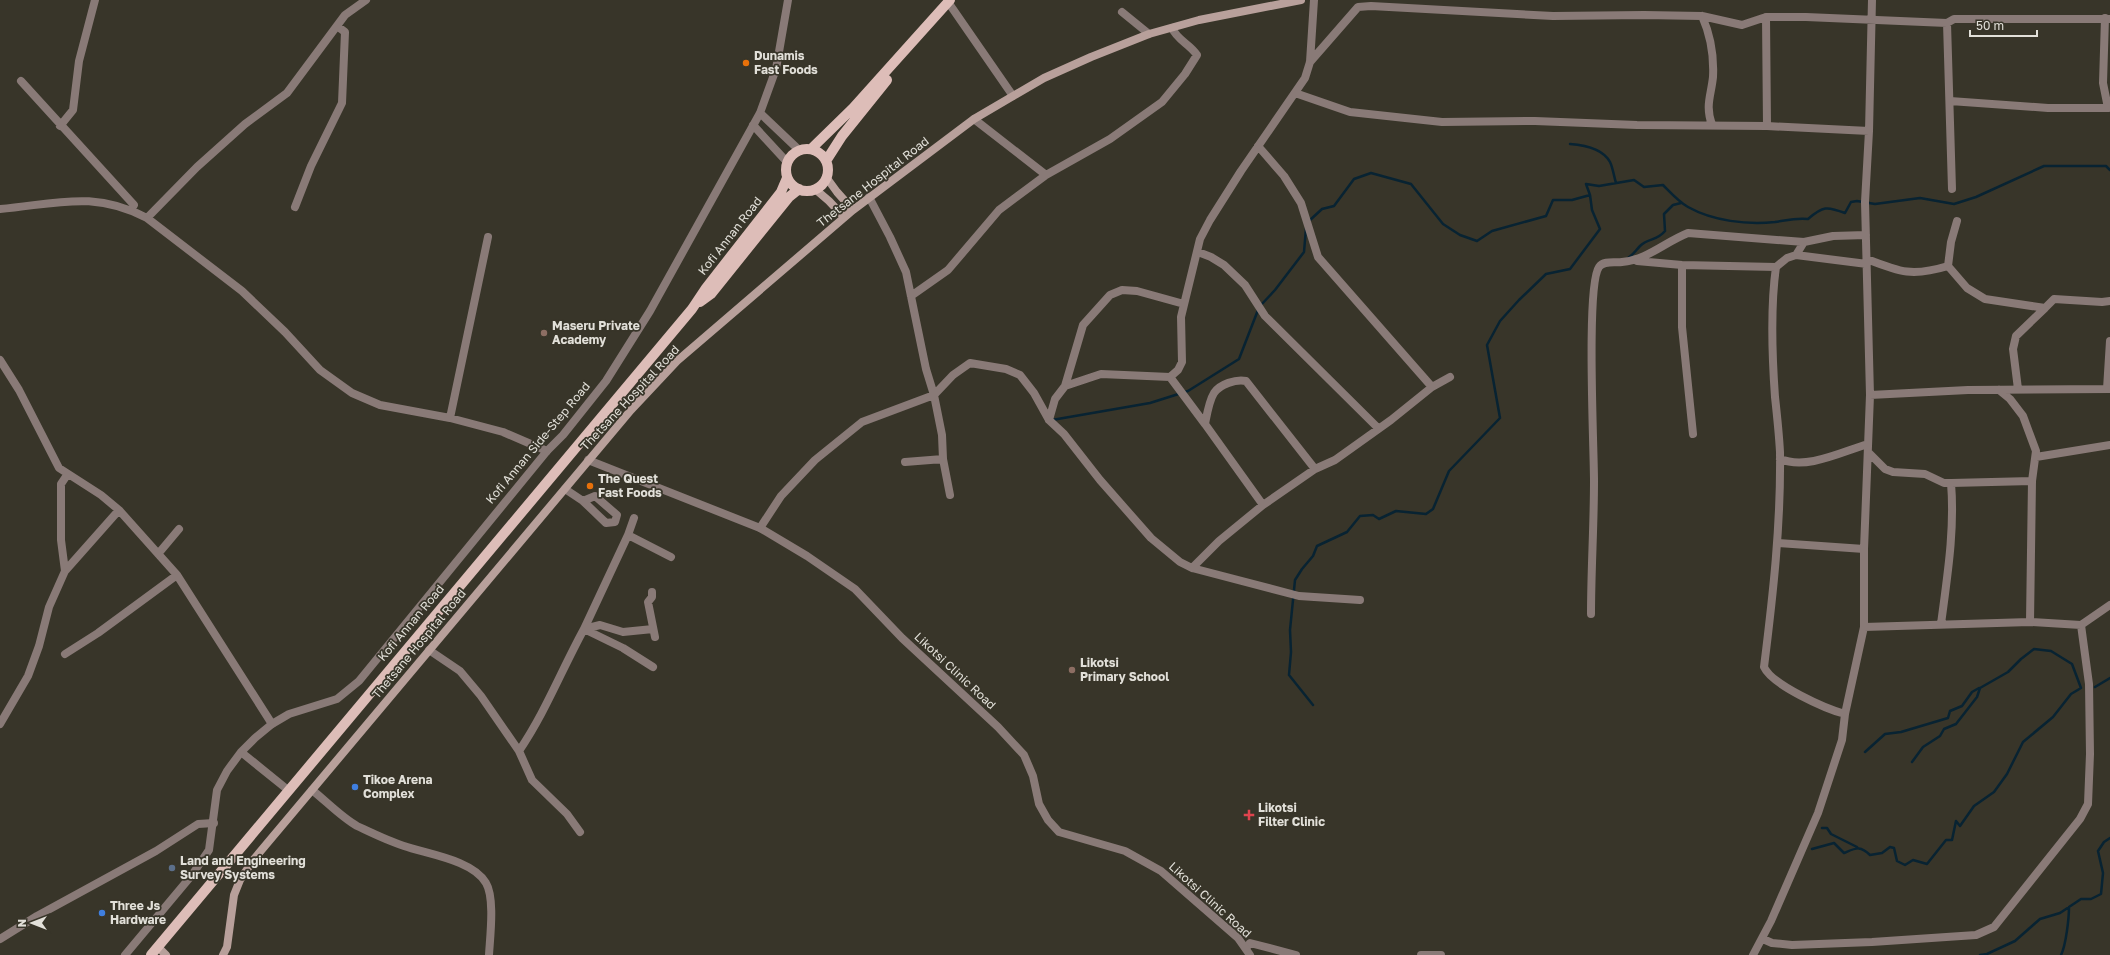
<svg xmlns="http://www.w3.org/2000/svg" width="2110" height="955" font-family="'Golos Text',sans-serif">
<rect width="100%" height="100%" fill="#383529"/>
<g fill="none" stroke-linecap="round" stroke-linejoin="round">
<path stroke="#082332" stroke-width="2.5" d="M1570,144C1583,145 1603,149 1610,162C1613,168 1614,177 1616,183
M1309,221L1322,209L1334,206L1354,179L1371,173L1411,184L1443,224L1460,235L1477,241L1492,231L1546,216L1553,200H1572L1590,195
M1628,258C1634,254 1636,250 1640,246C1648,238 1657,241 1665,231L1664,214L1673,205L1681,203
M1261,305L1275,290L1304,252L1306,228
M1052,420L1150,403L1188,391L1239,359L1258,310
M2095,687L2110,678
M1313,705L1289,675L1291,652L1290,630L1295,580L1302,569L1313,556L1317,546L1347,532L1360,516L1373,515L1379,519L1396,511L1426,514L1433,509L1449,471L1500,418L1487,345L1500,321L1519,300L1546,274L1570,269L1600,229L1592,210L1590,195L1586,184L1599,186L1634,180L1644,187L1663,185C1670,192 1679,202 1688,207C1713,221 1747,225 1775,222C1789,220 1793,218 1808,219C1823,206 1827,206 1845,213L1851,202L1857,201L1875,204L1920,198L1954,204L1976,197L2044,166H2106L2110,170
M1865,752L1885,734L1901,732L1948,718L1950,711L1962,706L1972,692L1979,688
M1822,828H1827L1831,834L1857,847
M1812,849L1834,843L1844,853C1856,848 1860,845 1870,855L1882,853L1890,847L1894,848L1897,861L1905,865L1913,860L1927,864L1946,840H1952L1956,821L1960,826L1974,806L1994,792L2007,774L2023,742L2053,717L2071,694L2081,688L2072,664L2051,651L2034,649L2021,659L2008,672L1980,688L1977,697L1956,724L1944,729L1940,736L1923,747L1912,762
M1980,955L1987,954L2015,941L2040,919L2060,913L2081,899H2091L2101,894L2103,873L2098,851L2104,842L2110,838
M2061,955C2066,945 2069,918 2069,907"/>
<path stroke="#897a77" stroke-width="8" d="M948,2L1013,96
M1122,12L1149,34
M1702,16C1710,34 1714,57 1713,77C1711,96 1705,105 1712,125
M1766,17L1767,126
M1947,23L1952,189
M1310,62L1358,7L1371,6L1553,16L1644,15L1702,16L1742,25L1766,17H1806L1947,23L1954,19H2110
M21,81L134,205L131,210
M1295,93L1350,112L1442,122L1535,121L1637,125L1767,126L1869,131
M1950,101L2048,108H2108L2103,83L2105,18
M974,119L1046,175
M60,126L73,110L79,61L95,0
M1258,146L1284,176L1301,203L1318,257L1432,387
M869,197L890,237L906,272L926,369L934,395L942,435L943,459L950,495
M295,207L311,166L342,103L345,32L337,26
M0,209C57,204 93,190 147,218L242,291L285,332L320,370L352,393L380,405L450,418L503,432L547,451
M147,218L197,167L245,124L287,93L345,15L366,0
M1957,221L1951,242L1948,266L1967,288L1985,299L2045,308L2054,299L2102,302L2110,301
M1198,252L1211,257L1224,265L1245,285L1265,316L1378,428
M1796,255L1804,242L1833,236L1866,235
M1867,259C1900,272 1912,277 1948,266
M1637,261L1682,265L1776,267
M1682,265V327L1693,434
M911,296L948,270L999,210L1046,175L1110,139L1162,102L1185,74L1197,55C1190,44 1177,40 1172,28
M0,360L19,390L59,468L101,495L119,510L177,575L272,724
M1170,377L1205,424
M1065,386L1083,325L1110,295L1122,290L1137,291L1184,304
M2018,389L2013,349L2016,336L2045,308
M2107,389L2110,341
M1999,390L2010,399L2023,416L2036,451L2032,481L2030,622L2081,625L2110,605
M1870,395L1968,390L2110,389
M450,418L488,237
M1049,420L1055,399L1065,386L1101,374L1170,377L1178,370L1182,362L1181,317L1200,239L1210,220L1241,171L1305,78L1310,62L1314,0
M1868,452L1885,469L1893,472L1925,474L1944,483H1951C1955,530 1947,578 1941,624
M2036,457L2110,445
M1780,459C1807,470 1841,452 1868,444
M905,462L943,459
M1951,483L2032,481
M565,489L583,501L606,523L615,522L617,515L595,496L583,501
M1263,505L1205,424C1207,414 1209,401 1214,393C1220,384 1236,379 1246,381L1315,469
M634,518L628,535L671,557
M760,528L781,496L815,460L862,422L934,395L953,375L970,363L1006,369L1020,375L1034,393L1049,420L1064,434L1100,480L1151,538L1180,562L1192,568L1299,596L1360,600
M628,535L584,629L600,625L623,632L653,629
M1777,543L1864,549
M158,554L179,529
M1192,568L1219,541L1263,505L1315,469L1335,460L1391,420L1432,387L1450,377
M65,571L119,510
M652,592V597L648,602L655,637
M1591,614C1591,570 1594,526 1594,481C1594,448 1586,285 1599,267C1604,260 1615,263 1622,262C1647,260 1665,242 1688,233L1804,242
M1864,627L2030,622
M429,650L460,671L481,696L519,751L532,780L567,814L580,832
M65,654L98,633L177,575
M1845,714C1826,709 1772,685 1764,667C1773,595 1781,524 1780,452C1779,434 1777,415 1775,397C1772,355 1770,309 1776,267L1787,258L1796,255L1867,264
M0,724L28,676L39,646L49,607L65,571L61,540V484L67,475
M519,751C546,711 561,671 584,629L623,648L653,667
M312,790C326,801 341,817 357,826C372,833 388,841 404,846C427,854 473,860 486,883C495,898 490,937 489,955
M0,939L37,916L156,851L198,824L214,823
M1763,939L1772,943L1792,945L1872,942L1976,935L1994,927L2080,819L2088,804L2090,754L2089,684L2081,625
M1246,948L1250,943L1296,955
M1421,955H1441
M1753,955L1771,921L1818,813L1842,740L1845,714L1864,627V549L1870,395L1865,202L1869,131L1872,0"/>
<path stroke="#897a77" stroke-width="8" d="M760,113L799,150
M753,125L787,162
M588,460L760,528L807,556L855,589L902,638L998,727L1024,755L1033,776L1039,804L1048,820L1059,832L1125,851L1161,871L1238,938L1250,955
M241,752L288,790
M125,955L192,875L209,850L217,790L227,771L241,752L255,738L272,724L289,714L337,699L359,681L547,451L563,435L606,381L650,311L760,113L776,69L788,0"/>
<path stroke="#b8a09b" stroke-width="8" d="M826,177L837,192L853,210
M815,189L829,201L844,217
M158,947L166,955
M223,955L227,947L234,895L240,880L254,859L631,410L677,361L853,210L974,119L1044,78L1091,57L1149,34L1199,20L1301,0"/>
<path stroke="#ddbdb8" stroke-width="10" d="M811,149L853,108L950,0
M786 170a21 21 0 1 1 42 0a21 21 0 1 1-42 0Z
M826,161L842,136L887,80
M700,302L711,294L789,197L799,189
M151,955L692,309L706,288L781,192L787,178"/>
</g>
<g fill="#e8710a" stroke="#383529" stroke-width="1.5">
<circle cx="746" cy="63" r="4"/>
<circle cx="590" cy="486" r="4"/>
</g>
<g fill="#8d6e63" stroke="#383529" stroke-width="1.5">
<circle cx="544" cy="333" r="4"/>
<circle cx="1072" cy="670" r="4"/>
</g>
<g fill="#3f7fe0" stroke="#383529" stroke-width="1.5">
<circle cx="355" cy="787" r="4"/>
<circle cx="102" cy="913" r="4"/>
</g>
<path fill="#e0444e" stroke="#383529" stroke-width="1.5" d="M1247 809h4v4h4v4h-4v4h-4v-4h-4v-4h4z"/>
<circle fill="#5c6f8a" stroke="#383529" stroke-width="1.5" cx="172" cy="868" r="4"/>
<g text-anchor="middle" stroke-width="3.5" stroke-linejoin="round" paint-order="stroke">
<g font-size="12" font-weight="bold" fill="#e2e0d9" stroke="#383529" text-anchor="start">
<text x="754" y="60">Dunamis<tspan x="754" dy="14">Fast Foods</tspan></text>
<text x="552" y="330">Maseru Private<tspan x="552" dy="14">Academy</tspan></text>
<text x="598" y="483">The Quest<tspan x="598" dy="14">Fast Foods</tspan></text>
<text x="1080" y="667">Likotsi<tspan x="1080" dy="14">Primary School</tspan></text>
<text x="363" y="784">Tikoe Arena<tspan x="363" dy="14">Complex</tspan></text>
<text x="1258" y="812">Likotsi<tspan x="1258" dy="14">Filter Clinic</tspan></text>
<text x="180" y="865">Land and Engineering<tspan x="180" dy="14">Survey Systems</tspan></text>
<text x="110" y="910">Three Js<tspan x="110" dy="14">Hardware</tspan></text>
</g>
<g font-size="12" fill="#e2e0d9" stroke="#383529">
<text transform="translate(873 182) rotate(-38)" y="4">Thetsane Hospital Road</text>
<text transform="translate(730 236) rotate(-52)" y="4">Kofi Annan Road</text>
<text transform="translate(630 398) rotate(-47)" y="4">Thetsane Hospital Road</text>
<text transform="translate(538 443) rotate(-50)" y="4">Kofi Annan Side-Step Road</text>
<text transform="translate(411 623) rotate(-50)" y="4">Kofi Annan Road</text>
<text transform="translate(419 644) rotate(-50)" y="4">Thetsane Hospital Road</text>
<text transform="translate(955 671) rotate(43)" y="4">Likotsi Clinic Road</text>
<text transform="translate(1210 900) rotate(42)" y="4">Likotsi Clinic Road</text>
</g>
</g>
<g transform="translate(32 923) rotate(270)" stroke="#383529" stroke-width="3" paint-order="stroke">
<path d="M0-3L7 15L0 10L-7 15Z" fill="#e2e0d9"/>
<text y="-6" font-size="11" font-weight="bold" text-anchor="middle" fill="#e2e0d9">N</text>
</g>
<path d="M1970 30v6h67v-6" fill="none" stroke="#e2e0d9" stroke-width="2"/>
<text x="1976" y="30" font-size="12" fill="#e2e0d9" stroke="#383529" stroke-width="3" paint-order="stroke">50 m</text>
</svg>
